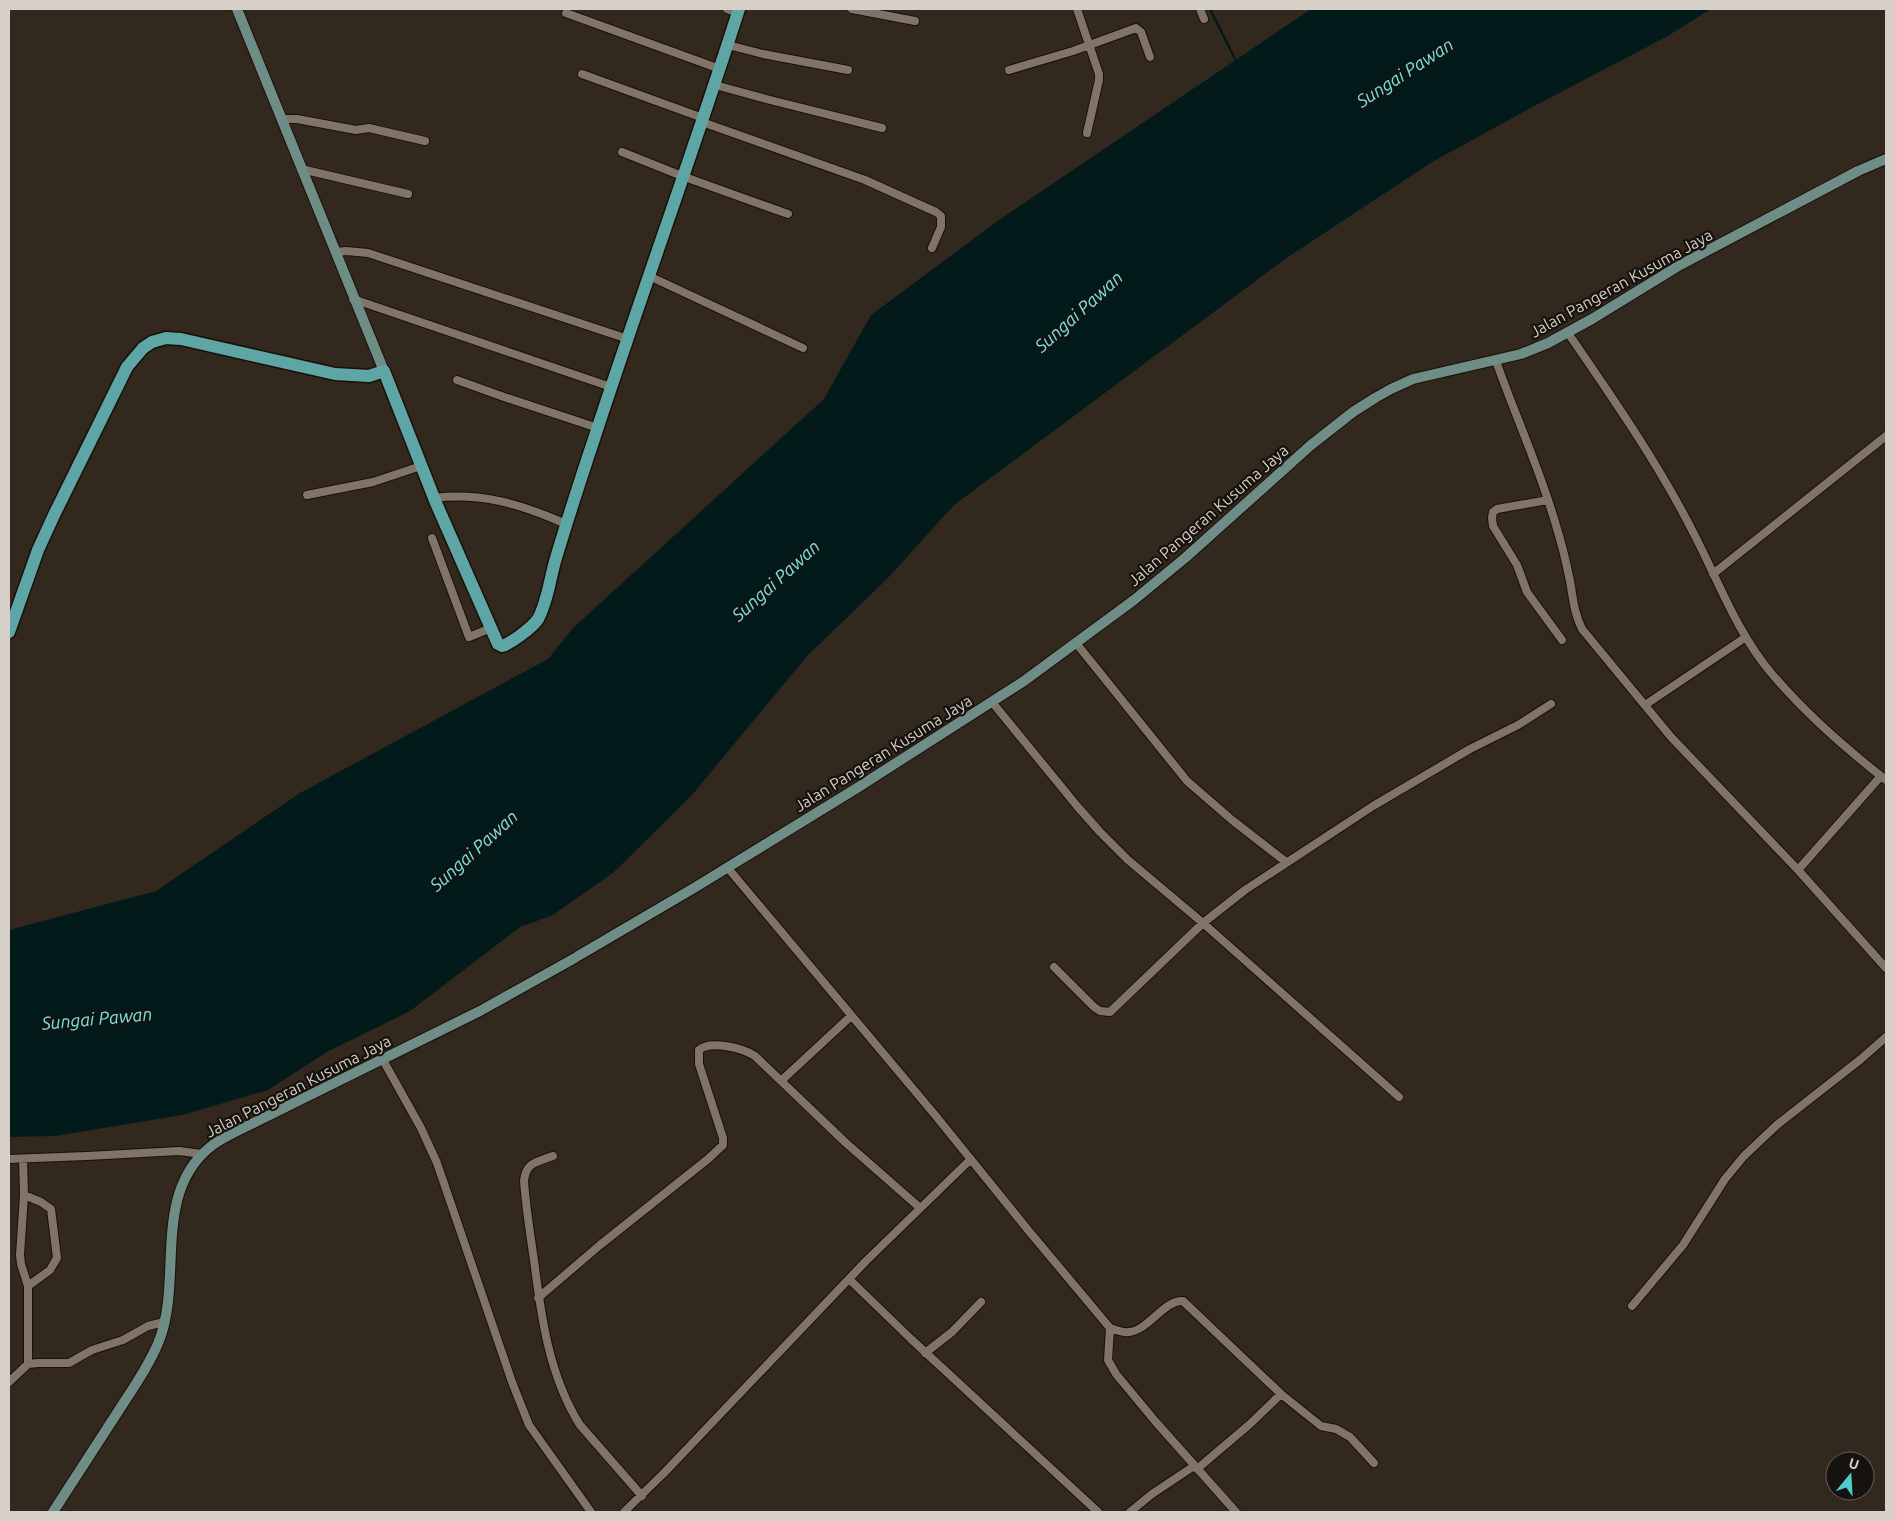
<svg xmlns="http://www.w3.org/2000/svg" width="1895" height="1521" font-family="Ubuntu,sans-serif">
<rect width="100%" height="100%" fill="#32281d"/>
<path fill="#031a1b" d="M1311,9H1711L1666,37L1538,104L1432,162L1285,259L954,505L886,580L807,656L692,795L614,872L553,915L520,927L410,1011L327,1052L268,1090L182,1115L55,1136L9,1137V930L156,891L300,793L548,659L573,628L824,399L871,315L999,220Z"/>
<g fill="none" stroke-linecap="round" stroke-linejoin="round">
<path stroke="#031a1b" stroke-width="2.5" d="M1210,9L1236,61"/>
<defs>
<path id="street" d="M727,9L738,13
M852,9L915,21
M1077,9L1099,74V80L1087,133
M1200,9L1204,19
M566,13L720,69
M728,45L763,54L848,70
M1009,70L1073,51L1136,28L1141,32L1150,57
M582,74L703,118
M715,85L770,100L882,128
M281,119H297L356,130L369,128L425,141
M702,122L865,180L936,212L941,216V227L932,248
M622,152L682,176L788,214
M301,169L408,194
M336,252L346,251L368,253L628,339
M649,276L803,348
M353,299L611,387
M1568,333C1612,397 1658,463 1693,532C1718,580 1737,633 1772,674C1805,713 1846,749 1886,780
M1496,361C1515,415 1539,467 1555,522C1561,541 1566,561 1570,581C1573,598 1574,613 1582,629L1671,737L1798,870L1886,968
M457,380L504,397L598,428
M307,495L373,482L421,466
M434,498C483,492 523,505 566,524
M1548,500L1497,509L1493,512L1492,518L1493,526L1517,565L1527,592L1562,640
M432,538L469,637L491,628
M1713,574L1886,436
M1076,643L1187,781L1232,820L1286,862
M992,702L1077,806L1100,832L1128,860L1203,923L1399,1097
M1645,705L1746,637
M727,867L935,1115L1028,1230L1110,1328C1116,1330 1123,1333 1129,1332C1149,1330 1164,1300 1183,1301L1281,1394L1321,1426L1336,1429L1350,1437L1374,1463
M1798,870L1881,776
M1054,967L1094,1007L1100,1011L1110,1012L1203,923L1245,890L1373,806L1470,749L1518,725L1551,704
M383,1060L421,1128L437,1163L512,1382L529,1425L591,1512
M782,1080L851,1016
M553,1156C537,1162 526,1162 524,1181C526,1207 530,1234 534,1260C541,1316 549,1376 580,1425L642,1496
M9,1159L87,1156L179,1151L202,1154
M23,1159L24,1195L20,1255L21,1264L28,1286V1364
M24,1195L41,1202L51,1209L57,1258L50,1270L28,1286
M849,1279L911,1339L1098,1512
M538,1298L600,1245L708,1159L723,1145V1138L699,1064V1050C710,1040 743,1048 755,1056L846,1143L919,1207
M1632,1306L1683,1245L1725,1179L1744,1156L1778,1124L1861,1059L1886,1037
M1110,1328L1108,1360L1116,1374L1155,1421L1236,1512
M925,1353L952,1332L981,1302
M9,1382L28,1364L38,1363H69L92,1350L123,1340L148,1326L164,1322
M1197,1469L1250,1424L1281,1394
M624,1512L665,1472L866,1261L971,1159
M1130,1512L1152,1494L1194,1466"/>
<path id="secondary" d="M237,9L384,371
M578,956L694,888L857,788L1024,681L1134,600L1185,558L1311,445L1353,412L1375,398L1391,389L1413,379L1521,354L1548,343L1592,319L1680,265L1858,171L1886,159
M53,1512C75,1478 97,1444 119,1410C133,1388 149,1366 159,1341C183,1280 152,1195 209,1148C217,1141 226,1137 235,1132L480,1011L575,958"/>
<path id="primary" d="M9,632L38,550L54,515L127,367L143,348L152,342L166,338L181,339L335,374L369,376L384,371L436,503L498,644L502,646C510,644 533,627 538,619C548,601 550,577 556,558C568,518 581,478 594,439C641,295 693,153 739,9"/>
</defs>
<use href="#street" stroke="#191007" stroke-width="10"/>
<use href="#secondary" stroke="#191007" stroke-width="12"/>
<use href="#primary" stroke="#191007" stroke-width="15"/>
<use href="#street" stroke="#807468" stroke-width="8"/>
<use href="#secondary" stroke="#6f8d87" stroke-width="10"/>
<use href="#primary" stroke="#5ea6a6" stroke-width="12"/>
</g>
<g text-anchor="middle" stroke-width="4.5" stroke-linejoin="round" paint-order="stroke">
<g font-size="16" fill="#d7d0c9" stroke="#16120d">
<text transform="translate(1621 283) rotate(-29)" y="6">Jalan Pangeran Kusuma Jaya</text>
<text transform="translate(1208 515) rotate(-41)" y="6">Jalan Pangeran Kusuma Jaya</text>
<text transform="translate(883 753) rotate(-32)" y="6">Jalan Pangeran Kusuma Jaya</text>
<text transform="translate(298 1086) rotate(-27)" y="6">Jalan Pangeran Kusuma Jaya</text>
</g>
<g font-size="18" font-style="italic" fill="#6fe5eb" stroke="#16120d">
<text transform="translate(1405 73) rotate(-33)" y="6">Sungai Pawan</text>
<text transform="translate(1079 312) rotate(-42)" y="6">Sungai Pawan</text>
<text transform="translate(776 581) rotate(-42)" y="6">Sungai Pawan</text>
<text transform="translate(474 851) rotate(-42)" y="6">Sungai Pawan</text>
<text transform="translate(97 1019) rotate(-5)" y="6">Sungai Pawan</text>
</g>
</g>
<rect width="1895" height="1521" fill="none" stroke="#d7d0c9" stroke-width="20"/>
<g transform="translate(1850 1476) rotate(18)"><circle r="24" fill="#16120d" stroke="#635e58"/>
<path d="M0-4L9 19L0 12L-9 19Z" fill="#51ccd2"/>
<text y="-8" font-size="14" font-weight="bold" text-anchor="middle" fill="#d7d0c9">U</text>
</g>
</svg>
